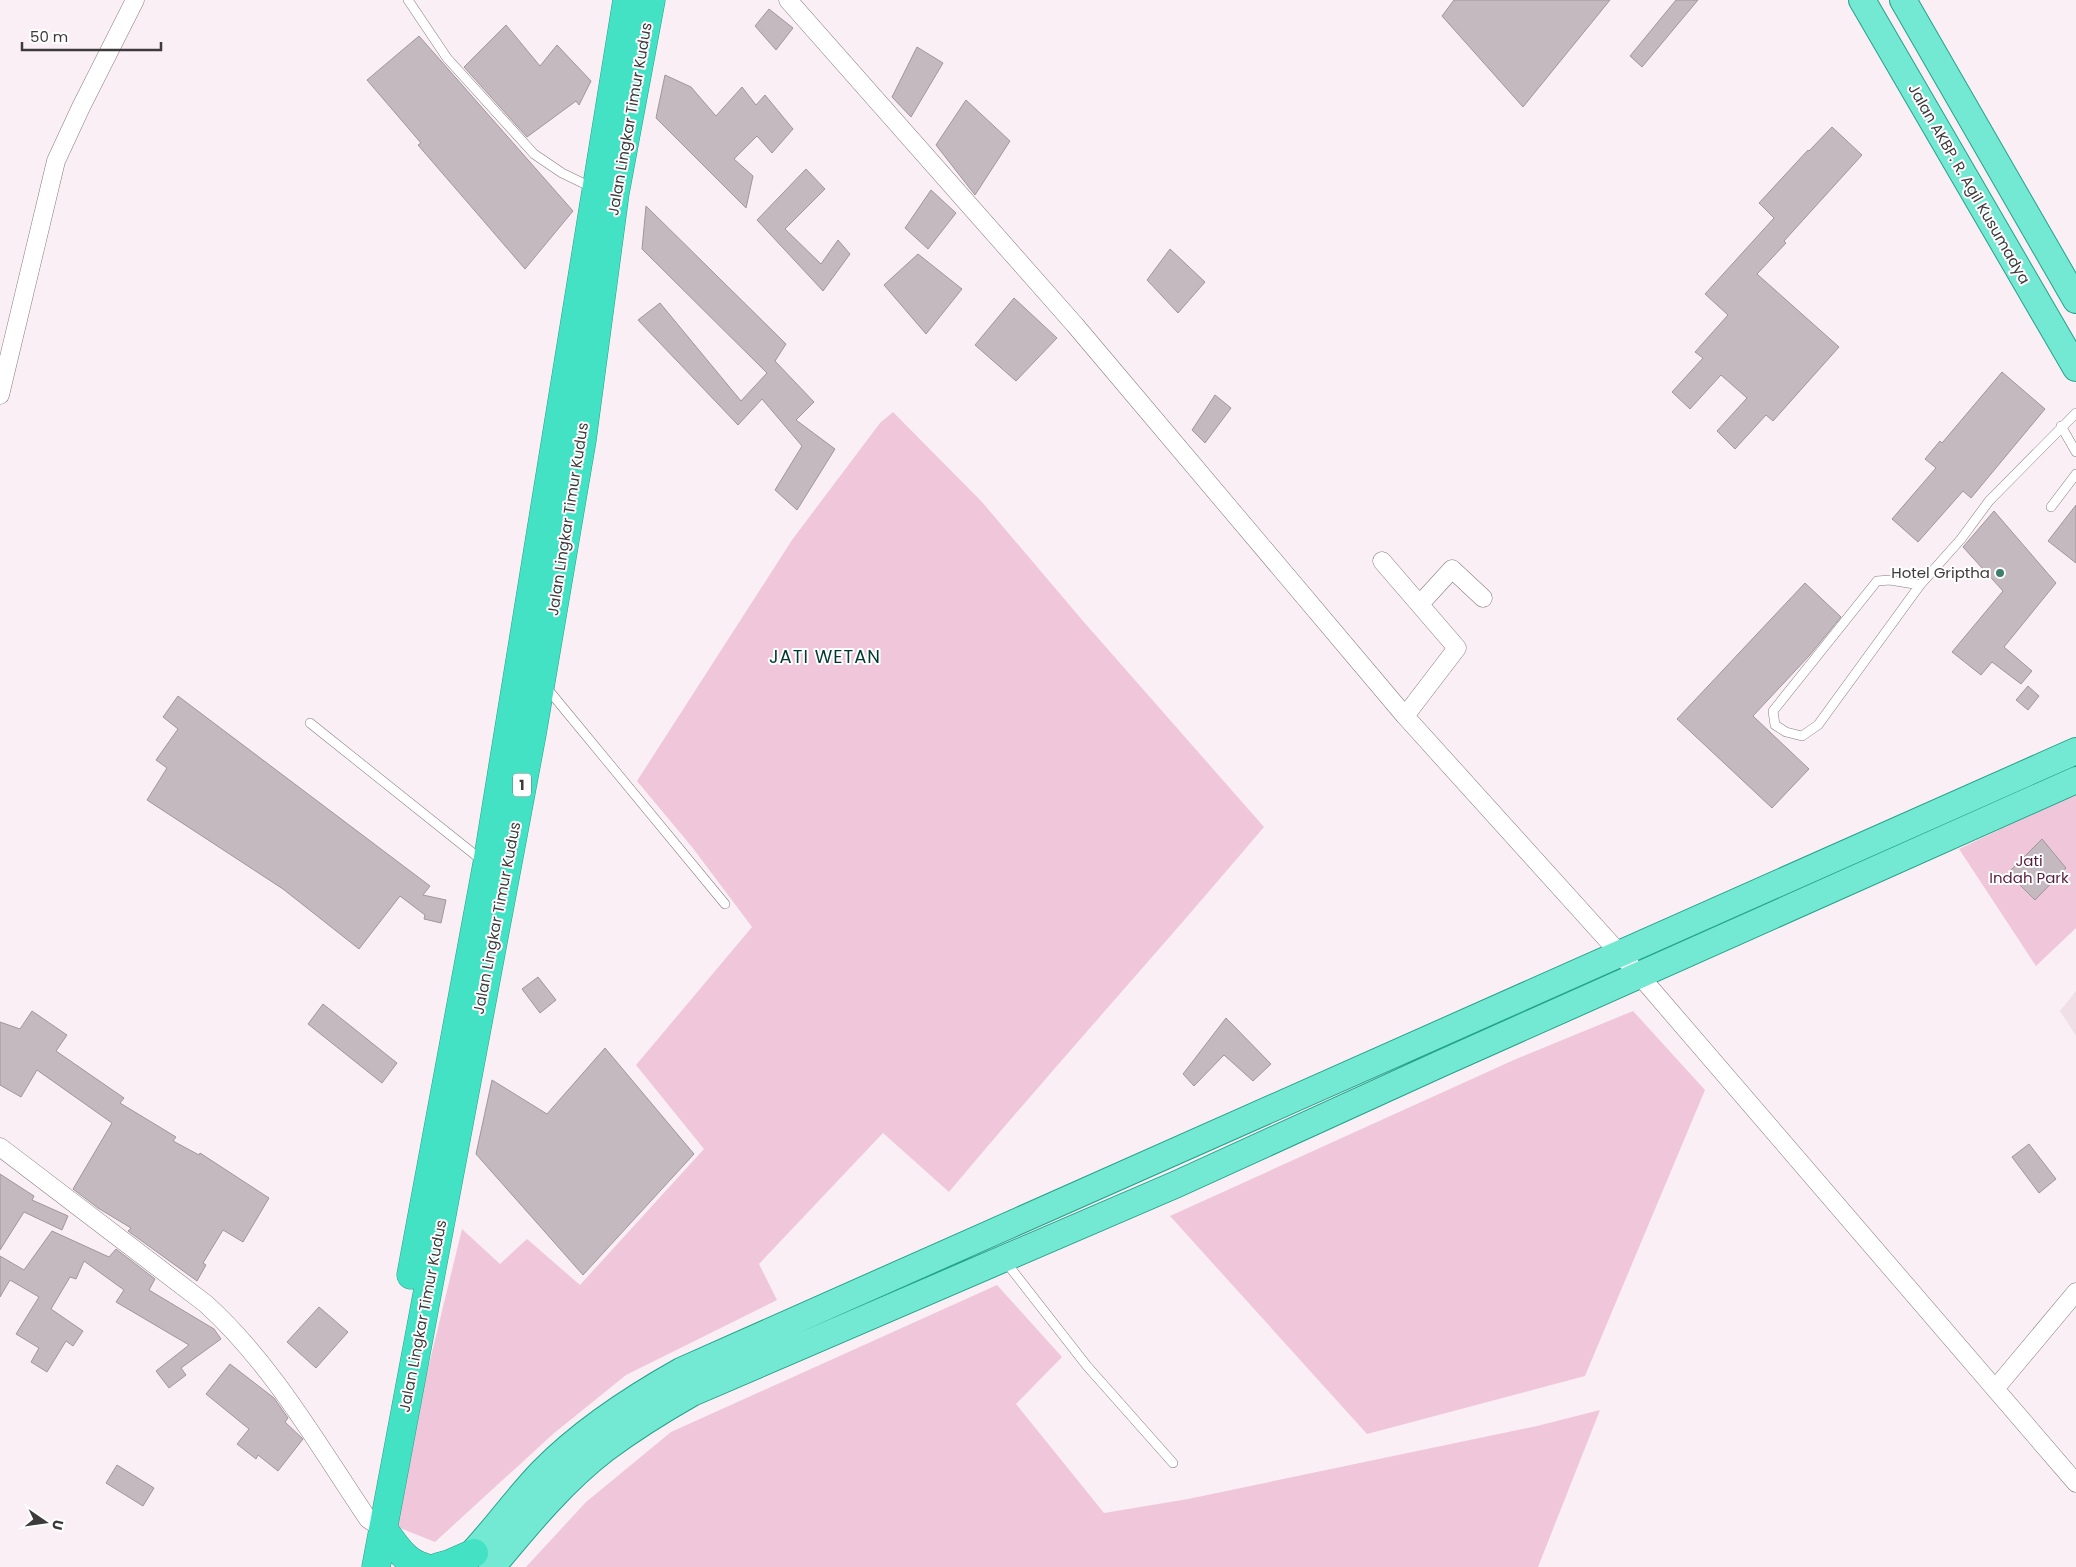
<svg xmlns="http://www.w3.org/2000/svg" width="2076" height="1567" font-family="Poppins,sans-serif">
<rect width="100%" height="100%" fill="#faeff4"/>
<path fill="#f1dfe7" d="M2076,991V1036L2060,1011Z"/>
<path fill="#f0c7da" d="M893,412L982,502L1083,621L1264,827C1160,950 1052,1069 949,1192L883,1133L759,1264L777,1300L626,1375L553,1434L435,1542L395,1526L415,1422L462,1229L500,1264L527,1239L580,1285L704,1149L636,1065L752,927L692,847L637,781L792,540L880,423Z
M2076,793V928L2036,966L1959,849Z
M1633,1011L1705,1090L1585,1376L1367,1434L1170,1216L1516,1059Z
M997,1285L1062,1357L1016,1404L1104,1513L1188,1499L1537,1426L1600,1410L1538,1567H526L586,1502L671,1432Z"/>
<path fill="#c4b9be" stroke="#a0969b" d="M1454,0H1610L1523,107L1442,16Z
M1676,0H1698L1642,67L1630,56Z
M769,9L793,28L776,50L755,26Z
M506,25L540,66L557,45L591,81L579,105L576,101L527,137L464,67Z
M419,36L573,211L525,269L418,145L421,143L367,80Z
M917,47L943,63L911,117L892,97Z
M665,75L691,87L716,116L742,87L756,105L765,95L793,129L772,153L757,136L734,159L753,176L746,208L656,118Z
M966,100L1010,141L975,195L936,145Z
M1832,127L1862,155L1784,241L1786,243L1757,274L1839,347L1773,421L1766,415L1735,449L1717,431L1747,398L1721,375L1690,409L1672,392L1703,358L1695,352L1728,315L1705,294L1774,218L1759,203L1808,150L1809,151Z
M806,169L825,189L785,229L821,264L838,240L850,254L823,291L757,220Z
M931,190L956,213L928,249L905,228Z
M646,206L786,344L775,361L814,402L796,420L835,449L797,510L775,490L802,446L762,399L738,425L638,320L660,303L741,401L767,373L642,249Z
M1170,249L1205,282L1178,313L1147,280Z
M918,254L962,289L926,334L884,285Z
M1014,298L1057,338L1016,381L975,345Z
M2002,372L2045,409L1971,498L1963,491L1918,542L1892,519L1936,468L1925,459L1940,441L1942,443Z
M1215,395L1231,408L1205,443L1192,430Z
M2076,505V563L2048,541Z
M1994,511L2056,583L2004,647L2032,671L2021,684L1992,662L1981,675L1952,652L2003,591L1963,547Z
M1805,583L1841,617L1809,656L1753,716L1809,769L1772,808L1677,719Z
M2028,686L2039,696L2028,710L2016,700Z
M178,696L430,886L423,895L446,900L441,923L424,919L425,915L400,896L359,949L283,889L147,800L167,768L156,760L178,729L163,717Z
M2042,839L2066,868L2035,900L2008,873Z
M538,977L556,1000L540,1013L522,989Z
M323,1004L397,1063L382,1083L308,1024Z
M32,1011L67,1035L56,1051L124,1098L120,1103L176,1137L173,1141L199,1155L200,1153L269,1198L243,1242L223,1230L203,1263L206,1265L197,1281L128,1231L131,1228L98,1208L73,1189L112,1123L37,1070L21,1097L0,1085V1022L20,1029Z
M1226,1018L1271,1064L1253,1081L1224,1055L1194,1086L1183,1074Z
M605,1048L694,1154L583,1275L476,1154L492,1080L547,1114Z
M2029,1144L2056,1179L2039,1193L2012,1157Z
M0,1174L34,1196L32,1200L68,1216L62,1230L24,1212L0,1250Z
M52,1231L109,1257L116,1249L155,1279L149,1290L214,1329L221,1339L181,1368L186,1375L169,1388L156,1371L189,1345L116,1302L124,1290L84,1261L76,1279L70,1277L51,1309L83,1331L73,1346L66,1341L47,1372L31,1362L39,1348L16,1334L39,1297L10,1280L0,1297V1256L24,1270Z
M319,1307L348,1332L316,1368L287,1342Z
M230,1364L274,1398L288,1418L285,1422L303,1439L278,1471L258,1455L256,1459L237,1444L249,1429L206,1394Z
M117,1465L154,1488L143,1506L106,1483Z"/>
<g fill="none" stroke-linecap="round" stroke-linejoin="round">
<defs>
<path id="service" d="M408,0L447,58L534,154L562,173L593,188
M2061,426L2076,452
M2051,507L2076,474
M1920,585L1890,580L1877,581L1773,711L1775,725L1786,732L1802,736L1818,725L1920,585L1961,539L1989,501L2076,413
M546,687L725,904
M310,723L484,862
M1005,1261L1087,1366L1173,1463"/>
<path id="minor" d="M788,0L1075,325L1405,716L1640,976L2076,1483
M0,395L56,161L81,107L135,0
M1382,561L1457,648L1405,716
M1420,604L1452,569L1483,598
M0,1147L206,1304C273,1365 318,1445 368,1519L383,1529
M1995,1389L2076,1292"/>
<path id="primary" d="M1862,0L2076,368
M1903,0L2076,300
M459,1567C489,1538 513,1502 542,1472C582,1431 631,1399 681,1371L2076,751
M492,1567C527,1525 562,1482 605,1449C633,1428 662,1410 692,1393L1177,1184L1440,1064L2076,780"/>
<path id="trunk" d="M411,1275L487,864L627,0
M383,1529C395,1544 404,1562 424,1567
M376,1567L532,734L582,440L615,193L651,0
M438,1567L449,1564L474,1553"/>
</defs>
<use href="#service" stroke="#857b7f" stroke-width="10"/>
<use href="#minor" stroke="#857b7f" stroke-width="19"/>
<use href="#primary" stroke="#24a28b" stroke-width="28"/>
<use href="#trunk" stroke="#24a28b" stroke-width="29"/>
<use href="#service" stroke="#fff" stroke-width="9"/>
<use href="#minor" stroke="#fff" stroke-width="18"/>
<use href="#primary" stroke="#73e9d3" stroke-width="26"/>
<use href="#trunk" stroke="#44e2c4" stroke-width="28"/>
</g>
<circle fill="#3c7d6c" stroke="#fff" stroke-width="2" cx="2000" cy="573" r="5"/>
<g text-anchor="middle" stroke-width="4" stroke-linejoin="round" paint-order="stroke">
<rect fill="#fff" stroke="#787576" stroke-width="1" x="513" y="773.5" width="18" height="23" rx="4"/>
<g font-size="14" font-weight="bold" fill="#3e3a3c">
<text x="522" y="790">1</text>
</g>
<g font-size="15" fill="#3e3a3c" stroke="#fff">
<text transform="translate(630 119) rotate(-80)" y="5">Jalan Lingkar Timur Kudus</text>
<text transform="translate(1969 184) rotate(60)" y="5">Jalan AKBP. R. Agil Kusumadya</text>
<text transform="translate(568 519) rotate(-81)" y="5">Jalan Lingkar Timur Kudus</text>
<text transform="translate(497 918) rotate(-79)" y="5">Jalan Lingkar Timur Kudus</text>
<text transform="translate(423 1316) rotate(-79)" y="5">Jalan Lingkar Timur Kudus</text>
</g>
<g font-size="15" fill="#3e3a3c" stroke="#fff" text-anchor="end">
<text x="1990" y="578">Hotel Griptha</text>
</g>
<g font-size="15" fill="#581c3f" stroke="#fff">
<text x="2029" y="866">Jati<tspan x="2029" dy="17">Indah Park</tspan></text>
</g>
<g font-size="18" letter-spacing="1" fill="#00392d" stroke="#fff">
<text x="825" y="663">JATI WETAN</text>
</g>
</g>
<g transform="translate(45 1522) rotate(103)" stroke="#ffffff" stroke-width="4" paint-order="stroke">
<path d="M0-4L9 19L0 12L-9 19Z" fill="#3e3a3c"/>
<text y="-8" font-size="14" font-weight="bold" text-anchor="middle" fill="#3e3a3c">U</text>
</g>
<path d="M22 42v8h139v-8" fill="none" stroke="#3e3a3c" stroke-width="2.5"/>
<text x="30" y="42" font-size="15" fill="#3e3a3c" stroke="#ffffff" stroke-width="4" paint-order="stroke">50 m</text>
</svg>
